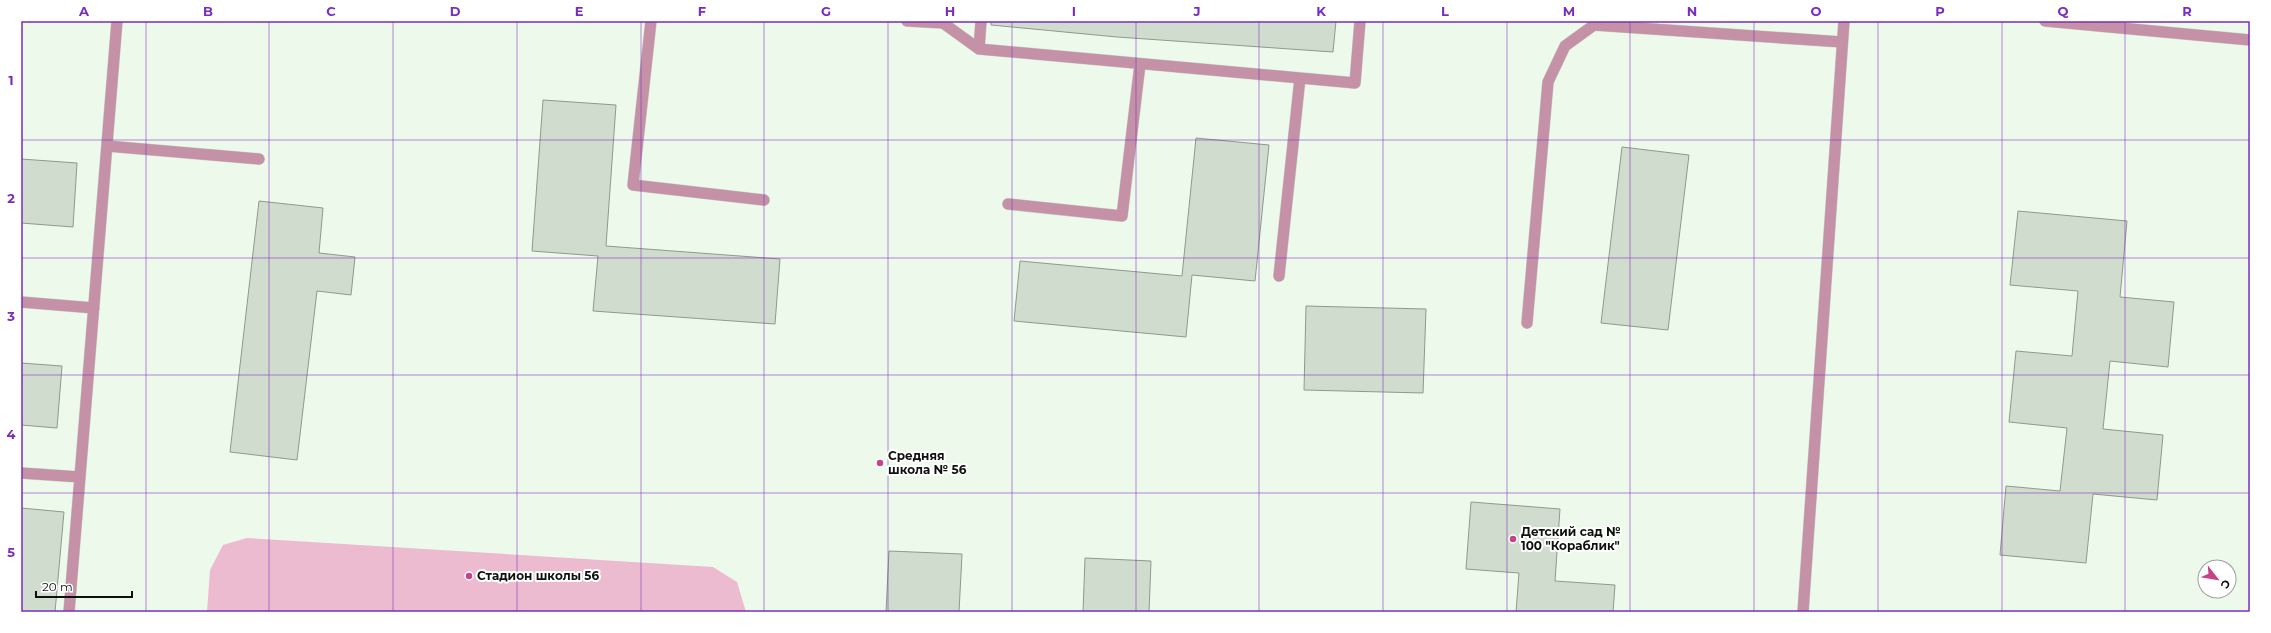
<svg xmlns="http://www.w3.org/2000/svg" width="2271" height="633" font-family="Montserrat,sans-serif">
<rect width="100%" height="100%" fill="#edf9ea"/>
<path fill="#ecbbd0" d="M247,538L713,567L737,582L746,612H207L210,570L223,545Z"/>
<path fill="#d0dccd" stroke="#8f9a8c" d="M991,21H1336L1333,52L1117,37L991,25Z
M543,100L616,105L606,246L780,259L775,324L593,311L598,256L532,251Z
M1196,138L1269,145L1255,281L1192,275L1186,337L1014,321L1020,261L1182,276Z
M1622,147L1689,155L1668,330L1601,323Z
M21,159L77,163L73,227L21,223Z
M259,201L323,208L319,253L355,257L351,295L317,291L297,460L230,452Z
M2018,211L2127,221L2120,297L2174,302L2168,367L2110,361L2103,429L2163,435L2157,500L2093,494L2086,563L2000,555L2006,486L2060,491L2067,428L2009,422L2016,351L2072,356L2078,291L2010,285Z
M1306,306L1426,309L1423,393L1304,390Z
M21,363L62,366L57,428L21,425Z
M1471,502L1560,509L1555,581L1615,585L1613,612H1516L1519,573L1466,569Z
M21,508L64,512L55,612H21Z
M889,551L962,554L959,612H886Z
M1085,558L1151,561L1149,612H1083Z"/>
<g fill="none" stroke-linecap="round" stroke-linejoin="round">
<defs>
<path id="service" d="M651,21L633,185L764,200
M907,21L943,23L979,49L1355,83L1360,21
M2045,21L2250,40
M979,49L981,21
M107,146L259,159
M1008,204L1122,216L1140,64
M1279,276L1300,78
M21,302L94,308
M1527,323L1548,82L1565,46L1594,25L1842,42
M21,473L80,477
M69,612L117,21
M1803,612L1844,21"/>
</defs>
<use href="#service" stroke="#c9d4c7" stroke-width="12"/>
<use href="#service" stroke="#c491a7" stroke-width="11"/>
</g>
<path fill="none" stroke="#7b2cbf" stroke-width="1" stroke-opacity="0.55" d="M146,21V612M269,21V612M393,21V612M517,21V612M641,21V612M764,21V612M888,21V612M1012,21V612M1136,21V612M1259,21V612M1383,21V612M1507,21V612M1630,21V612M1754,21V612M1878,21V612M2002,21V612M2125,21V612M21,140H2250M21,258H2250M21,375H2250M21,493H2250"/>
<g fill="#c74389" stroke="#fff" stroke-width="1.5">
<circle cx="880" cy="463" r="4"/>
<circle cx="1513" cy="539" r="4"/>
<circle cx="469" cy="576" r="4"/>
</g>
<g text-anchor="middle" stroke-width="4" stroke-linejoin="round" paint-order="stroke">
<g font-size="12" font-weight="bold" fill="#0e120d" stroke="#fff" text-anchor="start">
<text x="888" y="460">Средняя<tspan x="888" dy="14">школа № 56</tspan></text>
<text x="1521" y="536">Детский сад №<tspan x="1521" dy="14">100 "Кораблик"</tspan></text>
<text x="477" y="580">Стадион школы 56</text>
</g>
</g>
<rect width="2271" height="633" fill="none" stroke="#ffffff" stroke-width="44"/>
<g transform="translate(2217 579) rotate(121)"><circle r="19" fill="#ffffff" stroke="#9fa09e"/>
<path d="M0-3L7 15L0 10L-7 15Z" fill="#c74389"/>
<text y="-6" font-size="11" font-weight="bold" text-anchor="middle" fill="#0e120d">С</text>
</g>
<path d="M36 591v6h96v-6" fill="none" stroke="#0e120d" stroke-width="2"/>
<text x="42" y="591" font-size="12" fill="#0e120d" stroke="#ffffff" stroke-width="3" paint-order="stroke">20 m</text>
<rect x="22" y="22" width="2227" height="589" fill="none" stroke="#7b2cbf" stroke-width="1.5"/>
<g font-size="13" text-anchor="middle" font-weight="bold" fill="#7b2cbf">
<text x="84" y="16">A</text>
<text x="208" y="16">B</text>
<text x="331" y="16">C</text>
<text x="455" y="16">D</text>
<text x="579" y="16">E</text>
<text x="702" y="16">F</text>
<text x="826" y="16">G</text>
<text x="950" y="16">H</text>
<text x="1074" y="16">I</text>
<text x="1197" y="16">J</text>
<text x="1321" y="16">K</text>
<text x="1445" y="16">L</text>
<text x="1569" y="16">M</text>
<text x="1692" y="16">N</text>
<text x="1816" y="16">O</text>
<text x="1940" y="16">P</text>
<text x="2063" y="16">Q</text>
<text x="2187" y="16">R</text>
<text x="11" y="85">1</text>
<text x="11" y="203">2</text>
<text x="11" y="321">3</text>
<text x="11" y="439">4</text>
<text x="11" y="557">5</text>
</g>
</svg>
